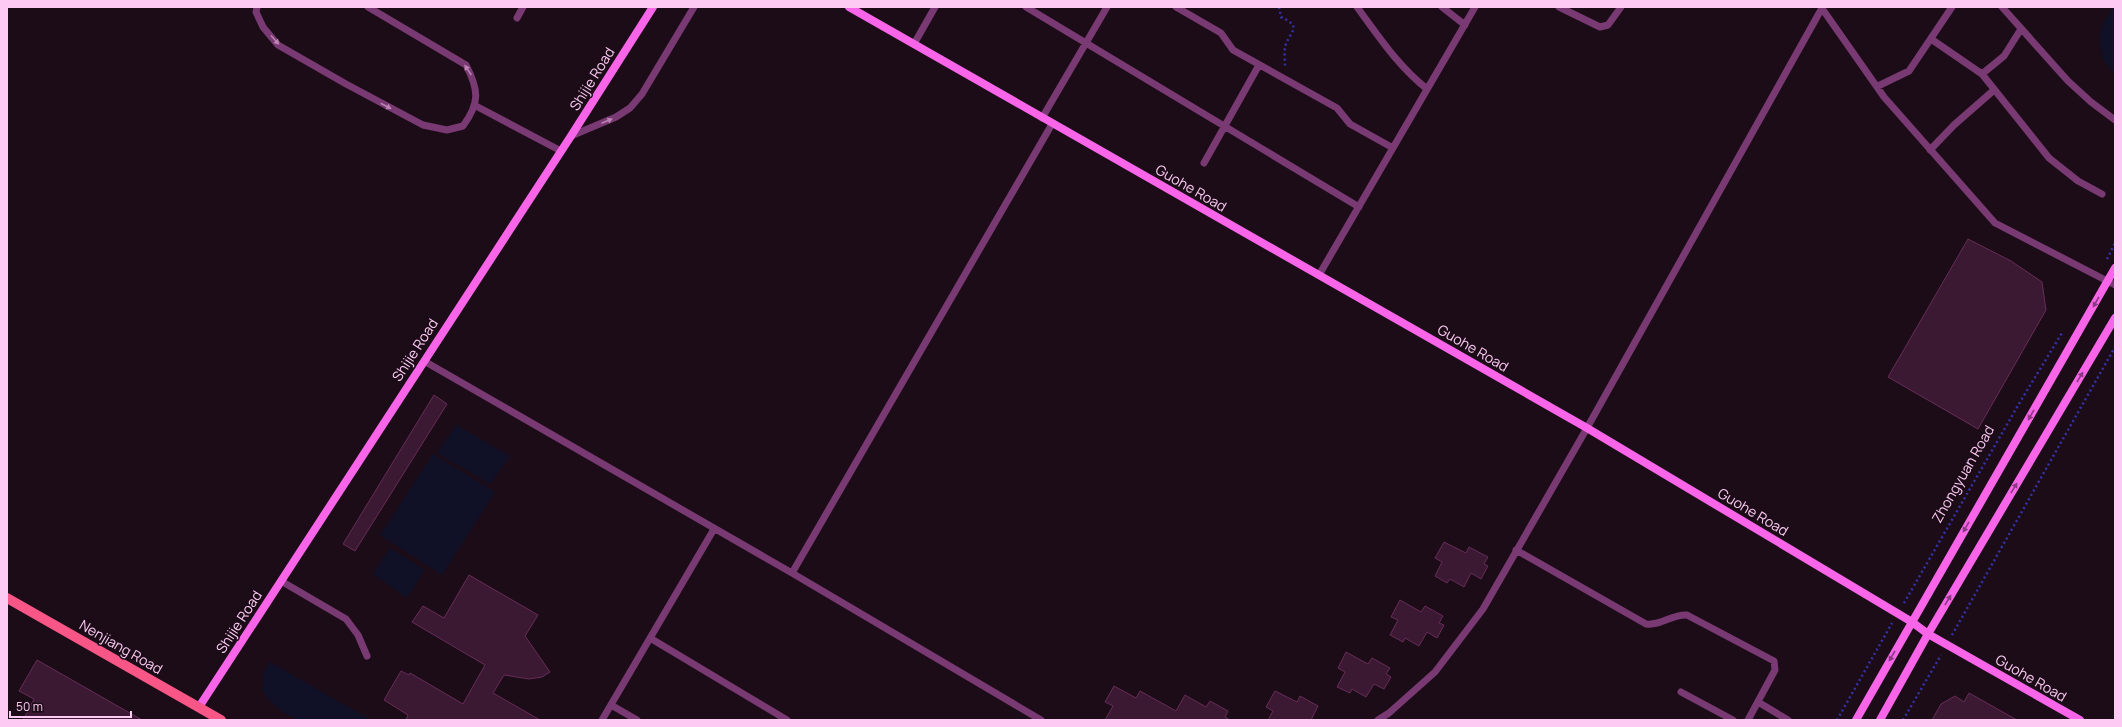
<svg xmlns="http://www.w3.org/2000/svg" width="2122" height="727" font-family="Manrope,sans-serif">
<rect width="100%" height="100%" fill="#1c0c18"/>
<path fill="#101026" d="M2113,7H2115V73C2102,64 2096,42 2102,27C2104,20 2110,13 2113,7Z
M456,425L510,456L490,484L437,453Z
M433,454L495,492L442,575L380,535Z
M390,548L425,570L407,598L373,574Z
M270,662L371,720H298L283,712L266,697L263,689V674Z"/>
<path fill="#3c1932" stroke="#672c57" d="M1968,239L2011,261L2042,282L2046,310L1978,429L1888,377Z
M434,395L447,404L355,551L343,544Z
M1444,542L1466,553L1469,547L1488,557L1484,564L1488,566L1481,579L1471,573L1464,587L1450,579L1447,583L1435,576L1442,562L1435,558Z
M469,575L538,615L525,636L550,672L542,677L529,679L504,675L493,693L540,720H406L408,715L384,700L401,671L409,675L410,673L463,704L485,665L412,622L423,606L444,618Z
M1400,600L1421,612L1425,606L1443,616L1439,623L1444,625L1437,638L1427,632L1419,646L1405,638L1403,642L1390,635L1398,620L1391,617Z
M1346,652L1368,664L1372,658L1390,668L1386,674L1391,677L1384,689L1374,684L1366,697L1352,689L1350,693L1337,687L1345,672L1338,668Z
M37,660L142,720H23L34,699L19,691Z
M1114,686L1136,698L1140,691L1176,711L1185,695L1206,707L1210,701L1228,711L1225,717L1230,720H1105L1113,706L1105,702Z
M1275,691L1297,702L1300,696L1318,706L1311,720H1268L1273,711L1266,707Z
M1969,693L2017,720H1932L1941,704L1955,696L1964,702Z"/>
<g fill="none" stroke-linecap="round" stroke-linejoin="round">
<path stroke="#3432a8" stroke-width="2.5" stroke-dasharray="2 3" stroke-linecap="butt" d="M1279,7L1281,17C1304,28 1289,31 1285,47C1284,53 1285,60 1285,66
M2107,259L2115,243
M1904,603L2020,402L2062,333
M1952,635L2115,347
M1837,720L1892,623
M1903,720L1941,655"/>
<path stroke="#793972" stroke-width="7" d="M257,7L256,12L263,27L278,45L346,84L423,125L447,130L463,126C480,103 479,90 466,65L368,7
M1026,7L1359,207
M1176,7L1221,33L1233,50L1337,108L1350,124L1393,148
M1357,7C1379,37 1398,66 1427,89
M1442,7L1465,25
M1559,7L1600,27L1608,25L1621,7
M1821,7L1884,97L1995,223L2115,285
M2002,7L2068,81L2091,102L2115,120
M517,18L523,7
M1931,39L1982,74L2049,158L2078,181L2102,194
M914,44L935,7
M1982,74L2004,56L2021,29
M1878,86L1909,71L1952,7
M476,106L561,151
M1042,118L1107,7
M571,136L616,117L630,108L642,94L694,7
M1930,150L1954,125L1994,90
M1204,163L1259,65
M1319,275L1475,7
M424,361L792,573L1041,720
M1516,550L1646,624C1661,626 1672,614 1687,615L1774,661L1775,670L1748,720
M792,573L1052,124
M281,581L346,619L358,635L367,656
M650,638L787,720
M1681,692L1733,720
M1758,702L1788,720
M611,705L637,720
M602,720L714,529
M1378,720L1389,713L1435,672L1483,609L1587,428L1822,8"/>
<path stroke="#f865e9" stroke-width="8" d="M849,7L1587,428L1912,622L1928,634L2080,720
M199,707L571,136L653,7
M1856,720L2115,268
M1880,720L1928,634L2115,318"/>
<path stroke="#f75686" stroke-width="10" d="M7,598L221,720"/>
</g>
<defs><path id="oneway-solid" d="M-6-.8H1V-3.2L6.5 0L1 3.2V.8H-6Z"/></defs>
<g fill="#bb82b2">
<use href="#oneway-solid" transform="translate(275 40) rotate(48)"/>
<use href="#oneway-solid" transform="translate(468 70) rotate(-124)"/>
<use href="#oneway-solid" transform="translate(386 106) rotate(28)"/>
<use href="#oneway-solid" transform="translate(607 121) rotate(-23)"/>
</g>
<g fill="#8a3880">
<use href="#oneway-solid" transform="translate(2096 302) rotate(120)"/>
<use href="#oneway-solid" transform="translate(2080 377) rotate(-59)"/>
<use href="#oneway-solid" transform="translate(2031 415) rotate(120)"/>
<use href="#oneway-solid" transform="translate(2014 488) rotate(-59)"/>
<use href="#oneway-solid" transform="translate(1966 527) rotate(120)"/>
<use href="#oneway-solid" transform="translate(1948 600) rotate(-59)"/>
<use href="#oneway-solid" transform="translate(1892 656) rotate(120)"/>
</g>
<g text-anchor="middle" stroke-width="3" stroke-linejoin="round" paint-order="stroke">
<g font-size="14" fill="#fdcaf3" stroke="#1c0c18">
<text transform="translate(592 79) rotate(-58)" y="5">Shijie Road</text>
<text transform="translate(1191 188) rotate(30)" y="5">Guohe Road</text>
<text transform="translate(1473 348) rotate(30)" y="5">Guohe Road</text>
<text transform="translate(415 350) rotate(-57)" y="5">Shijie Road</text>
<text transform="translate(1963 474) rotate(-60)" y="5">Zhongyuan Road</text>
<text transform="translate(1753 512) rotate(31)" y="5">Guohe Road</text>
<text transform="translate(239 622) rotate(-57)" y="5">Shijie Road</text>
<text transform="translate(121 647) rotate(30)" y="5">Nenjiang Road</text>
<text transform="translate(2031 678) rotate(30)" y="5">Guohe Road</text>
</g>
</g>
<rect width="2122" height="727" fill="none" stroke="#fdcaf3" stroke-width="16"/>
<path d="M10 711v6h121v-6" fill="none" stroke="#fdcaf3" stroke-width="2"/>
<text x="16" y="711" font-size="12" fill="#fdcaf3" stroke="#1c0c18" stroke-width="3" paint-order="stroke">50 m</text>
</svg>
